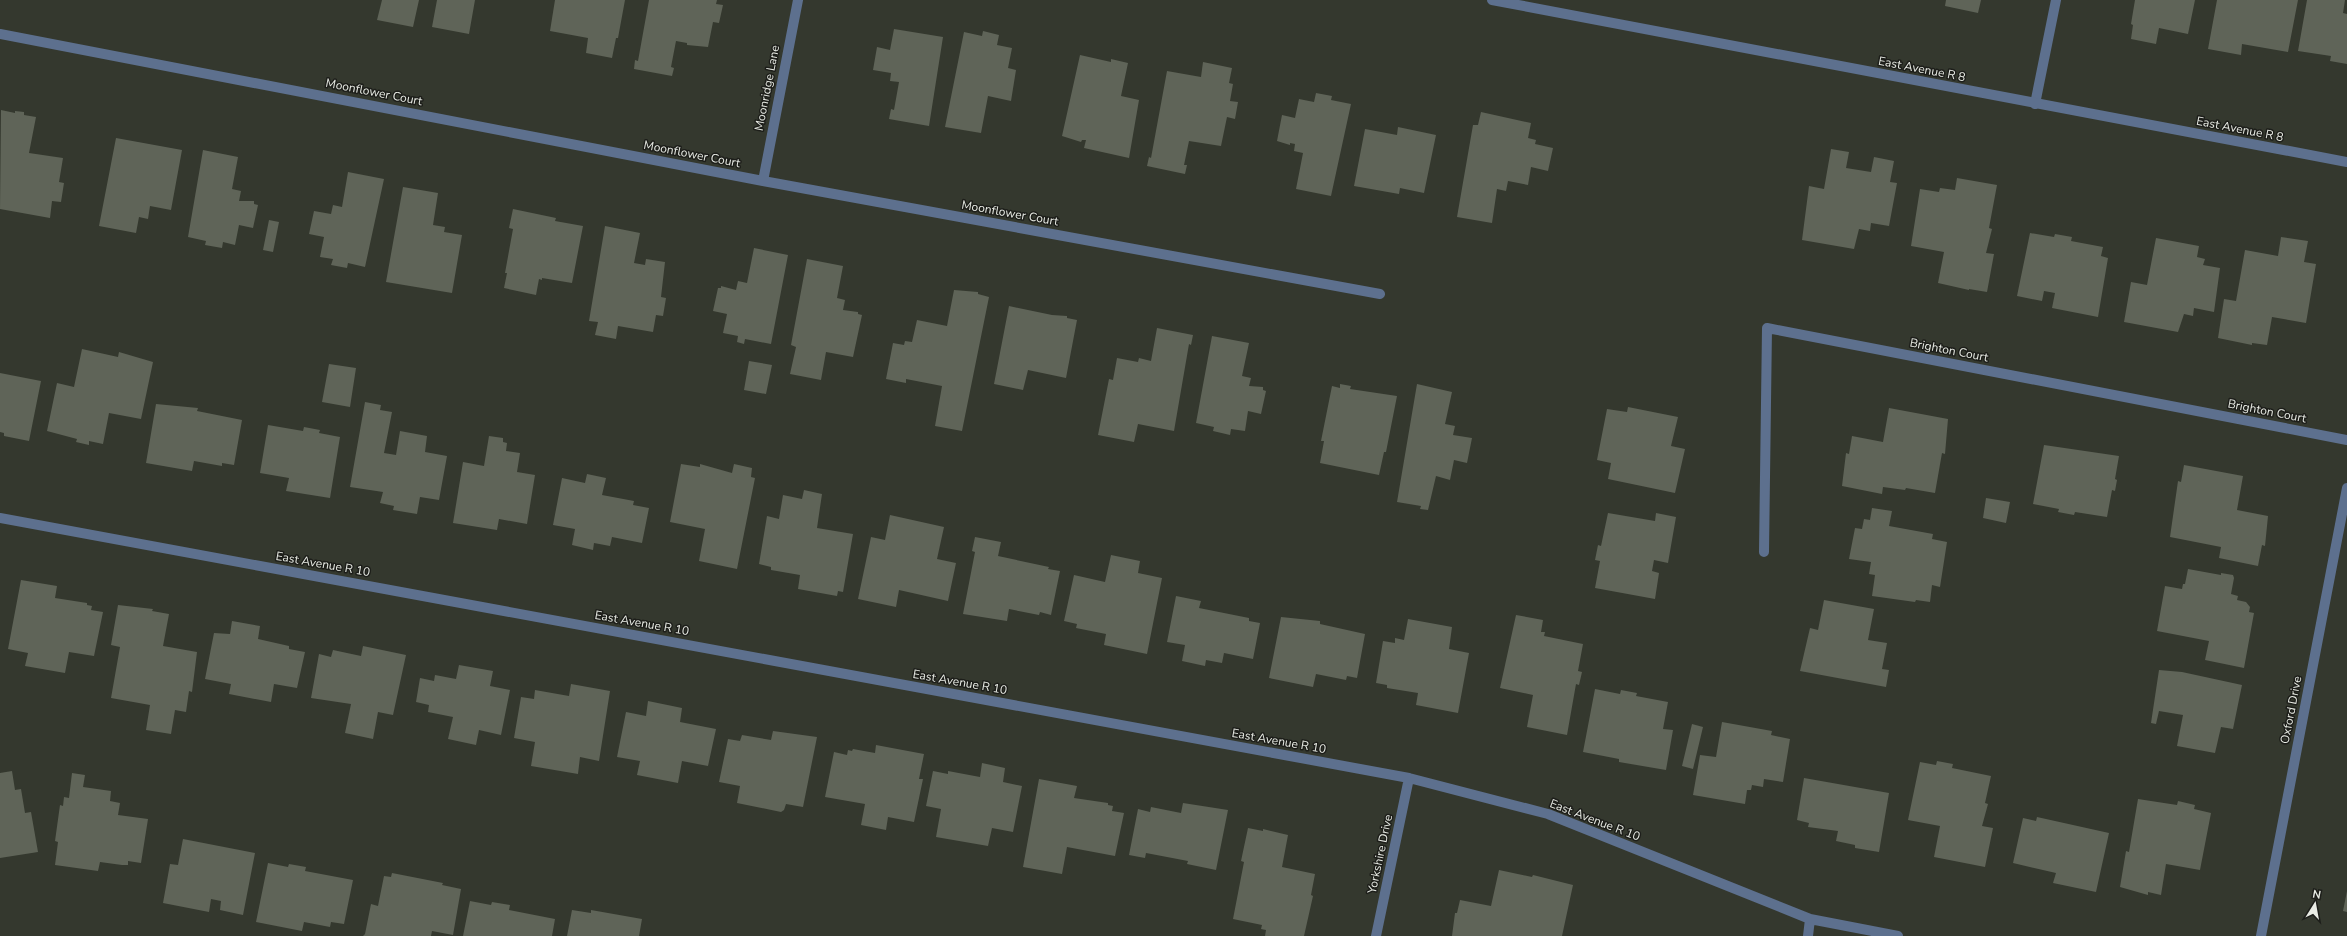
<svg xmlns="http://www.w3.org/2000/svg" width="2347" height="936" font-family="'Nunito Sans',sans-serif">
<rect width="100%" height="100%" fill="#34382e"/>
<path fill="#5f6458" d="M382,0H419L413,27L377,20Z
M437,0H475L469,34L432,27Z
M555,0H625L618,38H616L612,58L586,53L588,38L550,31Z
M649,0H717L716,4L723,5L719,23L713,22L708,47L687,45V43L676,41L671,67L674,68L672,76L634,69L635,60L638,61Z
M1946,0H1981L1978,13L1945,6Z
M2135,0H2195L2188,34L2159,28L2156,44L2131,39L2133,25L2131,24Z
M2217,0H2298L2288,52L2242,44L2241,55L2208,49Z
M2307,0H2345L2343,13L2347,14V64L2330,61L2331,56L2298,51Z
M894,29L943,37L929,126L889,119L891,109L894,110L899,82L890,81L891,73L873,70L877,47L890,50Z
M983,31L999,35L997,45L1012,48L1008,68L1016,70L1011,101L988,96L981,133L945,127L964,32L982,36Z
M1080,55L1111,62V59L1128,63L1121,96L1139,100L1129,158L1084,148L1086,140H1082L1081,142L1062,136Z
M1203,62L1232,68L1229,83L1233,84L1230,101L1238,102L1235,119L1227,117L1221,146L1189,141L1184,165H1187L1185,174L1147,166L1149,157L1151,158L1167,71L1201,77Z
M1316,93L1332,96L1331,100L1351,104L1331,196L1296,189L1303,153L1294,151L1295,144L1290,143V145L1277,141L1282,115L1295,118L1299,99L1314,102Z
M1,110L15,113V111L24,112V115L36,117L29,153L63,158L59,182L64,183L61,202L52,201L50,218L0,209Z
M1481,112L1531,123L1528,138L1536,140L1535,144L1553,148L1548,171L1531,167L1528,185L1508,181L1506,191L1497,189L1492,223L1457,217L1473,125H1478Z
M1398,127L1436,135L1424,193L1400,188L1399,194L1354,186L1365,129L1397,135Z
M116,138L182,150L171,210L150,206L148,219L139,217L136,233L99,226Z
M1831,149L1849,152L1846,168L1871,172L1874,157L1894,161L1890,182L1897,183L1889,226L1871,223L1870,231L1859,229L1854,249L1802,240L1809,186L1824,189Z
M203,150L238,157L232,189L241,191L239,201H254V204L258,205L253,228L239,225L235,245L223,242L222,248L205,245L206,241L188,237Z
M348,172L384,179L365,267L348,263L347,268L331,265L333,259L320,257L324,237L309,234L314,211L331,214L333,205L342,207Z
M1957,178L1997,185L1989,228L1992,229L1986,253L1994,254L1987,292L1969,289V290L1938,283L1944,252L1911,246L1920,189L1939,192L1940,188L1955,190Z
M403,187L438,193L433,225L445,227L444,232L462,235L452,293L386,282Z
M513,209L556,218L555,221L583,226L572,283L542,278V280L539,279L536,295L504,288L507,273H505L513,229L509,228Z
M269,220L279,222L273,252L263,250Z
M605,226L640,233L634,263L645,265L646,259L665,262L661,297L666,298L663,316L656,315L653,332L618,326L616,339L595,335L598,322L589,321Z
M2030,233L2054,237L2055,234L2072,237L2071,241L2103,247L2101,256L2108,258L2098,317L2052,308L2055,293L2044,291L2042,301L2017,296Z
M2281,237L2308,241L2304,262L2316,264L2306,323L2272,317L2267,345L2252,343V345L2218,338L2224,299L2236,301L2245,250L2278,256Z
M2156,238L2199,246L2197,257L2205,259L2203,265L2220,268L2214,312L2194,308L2193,316L2184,314L2178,332L2124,322L2131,282L2147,285Z
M754,248L788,255L771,344L745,339L744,344L737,342L738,336L723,333L727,314L713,311L718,288H721V286L736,290L738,281L747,283Z
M807,259L843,266L837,298L845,300L843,310L858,312V314L862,315L853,357L826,352L821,380L790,374L796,347L791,345Z
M954,290L978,292V294L989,297L962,431L935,426L942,386L906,379V383L886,379L893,343L904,345L905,341L912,342L917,320L947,326Z
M1009,306L1052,315L1067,316V318L1077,320L1066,378L1028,370L1023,390L994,384Z
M1157,328L1193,335L1191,345L1189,344L1174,431L1138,424L1134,442L1098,435L1109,379L1113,380L1117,358L1138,362L1139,358L1151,361Z
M1212,336L1249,343L1242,376L1251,378L1249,386L1263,387V390L1266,391L1261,414L1248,411L1245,431L1231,429L1230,435L1213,431L1214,427L1196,423Z
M82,349L118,357L119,352L153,362L141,419L109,413L103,444L89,441V445L76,442L77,439L47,431L57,383L74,387Z
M749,361L772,365L766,394L744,390Z
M329,364L356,368L350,407L322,402Z
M0,373L41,381L29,441L4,436V433L0,432Z
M1340,384L1351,386L1350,389L1397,396L1386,452H1384L1379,475L1320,463L1324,441H1321L1332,386L1340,388Z
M1417,384L1452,392L1445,424L1455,426L1453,435L1472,438L1467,463L1454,460L1450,480L1436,476L1428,510L1420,509L1421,506L1397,502Z
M365,402L381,405L380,410L392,412L384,453L396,455L400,431L427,436L425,452L447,456L439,500L420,497L417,514L393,510L394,506L380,503L383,492L350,487Z
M156,404L198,408L197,411L242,420L234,465L222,463V466L194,461L192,471L146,463Z
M1628,407L1678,417L1671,446L1685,449L1675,493L1608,479L1611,463L1597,460L1607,409L1627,412Z
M1889,408L1948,419L1945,454L1942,453L1935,493L1906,488L1905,490L1883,487L1882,494L1842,486L1846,453L1849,454L1852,436L1883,442Z
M268,425L303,431L304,427L320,430L319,433L340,437L330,498L286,491L289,478L260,473Z
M489,436L503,438V442L507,443L506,451L520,453L517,472L535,475L527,524L499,519L497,530L453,523L463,462L484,466Z
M2044,445L2119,456L2115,479L2117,480L2115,491L2112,490L2107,517L2075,512L2074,515L2058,512L2059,509L2033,504Z
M681,464L700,467V464L732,473L734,464L752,468L751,477L755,478L737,569L699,561L705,529L670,522Z
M2184,465L2243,476L2237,510L2268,516L2265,546L2262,545L2258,566L2219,558L2221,547L2170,537L2178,481L2181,482Z
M587,474L606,478L602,495L634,501L633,505L649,508L642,543L612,537L610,546L594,543L593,550L572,545L575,529L553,525L562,478L585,483Z
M804,490L822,494L817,528L853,534L843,592L838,591L837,596L798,589L800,575L771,570V567L759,564L767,516L779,519L783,495L802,499Z
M1986,498L2010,502L2006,523L1983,518Z
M1872,508L1892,511L1889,526L1933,534L1932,539L1947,542L1940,587L1932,585L1930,602L1916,600L1915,602L1872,596L1875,575L1869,574L1871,562L1849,559L1855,528L1862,529L1864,519L1870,520Z
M1608,513L1655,521L1656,513L1676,517L1668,563L1654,560L1652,571L1659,573L1655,599L1595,588L1600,561L1595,560L1598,545L1601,546Z
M890,515L944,527L937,559L956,563L948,601L899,590L896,607L858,599L871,537L885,540Z
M975,537L1001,542L998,556L1049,567L1048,569L1060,571L1051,615L1040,612L1039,615L1009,609L1007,621L963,614L975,552L972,551Z
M1111,555L1140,561L1138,573L1162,578L1147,654L1104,645L1106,634L1076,628L1077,624L1064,621L1074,575L1105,582Z
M2188,569L2221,575V573L2233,575L2234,578L2231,594L2238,596L2237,600L2246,602L2250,607L2249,612L2254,613L2244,668L2205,660L2209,641L2157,631L2165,586L2182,589L2183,584H2185Z
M21,580L57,586L55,598L87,603V605L92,606L91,610L103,612L94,656L69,652L65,673L25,666L28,653L8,649Z
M1176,596L1201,601L1199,608L1249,618V621L1260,623L1253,659L1224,653L1222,663L1206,660L1205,666L1182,661L1185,645L1167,642Z
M1824,600L1874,609L1868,640L1887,643L1882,669L1889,670L1886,687L1800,671L1810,628L1818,630Z
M118,605L153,609L152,611L169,614L163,646L197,652L192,692L189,691L186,712L175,710L171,734L146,730L150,705L111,698L120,647L111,645Z
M1516,615L1543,620L1541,632H1545L1544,636L1583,644L1578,671L1582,672L1579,685L1576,684L1567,735L1527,727L1533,695L1500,688Z
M1281,617L1320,621V624L1365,634L1357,678L1347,676L1346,680L1316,674L1313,687L1269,678Z
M1408,619L1452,627L1449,649L1469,653L1458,713L1416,705L1418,693L1387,688V685L1376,683L1383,641L1395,643V638L1404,640Z
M232,621L260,626L258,639L289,646V649L305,652L297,688L274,684L271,702L229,694L231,684L205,679L214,633L230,634Z
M363,646L406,655L393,715L378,712L373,739L345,733L351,704L311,698L319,654L331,657L333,650L361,656Z
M459,665L493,671L490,686L510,690L501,735L479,730L476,745L448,739L453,717L428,712L429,705L416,702L420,678L434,681L435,675L456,679Z
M2159,670L2182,672L2242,685L2233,729L2221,727L2215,753L2177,746L2183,715L2159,711L2156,724L2151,723Z
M571,684L610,691L599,761L580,757L578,774L531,766L535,742L514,738L521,697L534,699L535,690L569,696Z
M1595,689L1620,694L1621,690L1637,693L1636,696L1668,702L1663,729L1673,730L1666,770L1619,762V759L1583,752Z
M648,701L682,708L680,722L716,729L708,766L682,761L678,783L637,775L640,761L617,757L626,712L646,716Z
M1722,722L1772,731L1771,735L1790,739L1783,782L1764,779L1763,787L1752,785L1751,790H1747L1745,804L1693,795L1700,755L1716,757Z
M1692,724L1703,727L1693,769L1682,766Z
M773,731L817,737L803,807L786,804L784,810L781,812L737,803L740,786L719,782L728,739L740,741L742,735L771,740Z
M876,745L924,754L919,779H923L914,822L888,817L886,830L861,825L865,804L825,797L834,752L847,755L848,750L852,751L853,749L875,753Z
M1937,761L1953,764L1952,768L1991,776L1985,803L1988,804L1982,826L1993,828L1985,867L1934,857L1940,826L1908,820L1920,762L1936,765Z
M982,763L1005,768L1003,782L1022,786L1013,832L992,828L988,846L936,837L941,809L926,806L933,771L948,774V771L980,777Z
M12,771L15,790L21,789L25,813L31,812L38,852L0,858V773Z
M72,773L85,775L83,787L111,791L110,801L120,803L118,815L148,819L141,863L128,861V865H122L100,862L98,871L55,865L58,842L55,841L60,805L63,806L64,797L69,798Z
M1804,778L1889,793L1879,852L1855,848V845L1836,841L1838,831L1808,827L1809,823L1797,820Z
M1039,779L1077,786L1074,798L1108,803V805L1113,806L1112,811L1124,813L1115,856L1067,847L1062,874L1023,867Z
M2138,799L2177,805L2178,801L2195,805L2194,809L2211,813L2200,870L2166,864L2161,895L2148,892V895L2120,887L2126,851L2129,852Z
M1183,803L1228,810L1216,870L1187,864L1188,861L1146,853L1145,858L1129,855L1138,809L1150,812L1151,807L1181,813Z
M2037,817L2109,833L2096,892L2053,883L2056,873L2013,863L2023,818L2036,821Z
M1248,828L1263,831V829L1288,835L1282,867L1315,874L1311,895L1313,896L1304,936H1265L1266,930L1261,929L1262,925L1233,919L1244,862L1241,861Z
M183,839L255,853L243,915L220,910L221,901L211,899L209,912L163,903L170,864L178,865Z
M268,863L288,867L289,864L306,867L305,871L353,880L344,924L331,922L330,927L304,922L302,931L256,922Z
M1499,870L1532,877L1533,875L1573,885L1562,936H1452L1455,913H1457L1460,900L1491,906Z
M392,873L443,883L442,885L461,889L453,935L432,931L431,936H363L365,934L371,904L378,906L384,876L391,877Z
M2347,891V912L2343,911Z
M470,901L491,905L492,902L510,905L509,910L555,919L552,936H463Z
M572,910L591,913V910L642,919L639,936H567Z"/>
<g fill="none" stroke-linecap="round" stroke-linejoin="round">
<path stroke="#5d708e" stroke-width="10" d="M0,34L763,181L1380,294
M2035,104L2056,0
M763,181L798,0
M0,518L1409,778L1548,814L1810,919L1898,936
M1764,552L1767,328L2347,440
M1376,936L1409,778
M1808,936L1810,919
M2261,936L2347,488"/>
<path stroke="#5d708e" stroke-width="10" d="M1492,0L2347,162"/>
</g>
<g text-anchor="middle" stroke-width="3" stroke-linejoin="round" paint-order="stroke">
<g font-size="12" fill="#e9ece5" stroke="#1d1e1a">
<text transform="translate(1922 69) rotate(11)" y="4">East Avenue R 8</text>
<text transform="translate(767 88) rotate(-79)" y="4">Moonridge Lane</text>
<text transform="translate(374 92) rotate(11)" y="4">Moonflower Court</text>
<text transform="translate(2240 129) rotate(11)" y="4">East Avenue R 8</text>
<text transform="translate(692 154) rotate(11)" y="4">Moonflower Court</text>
<text transform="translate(1010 213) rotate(10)" y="4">Moonflower Court</text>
<text transform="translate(1949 350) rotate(11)" y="4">Brighton Court</text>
<text transform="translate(2267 411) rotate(11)" y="4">Brighton Court</text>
<text transform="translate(323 564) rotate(10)" y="4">East Avenue R 10</text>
<text transform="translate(642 623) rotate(10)" y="4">East Avenue R 10</text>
<text transform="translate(960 682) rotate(10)" y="4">East Avenue R 10</text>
<text transform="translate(2291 710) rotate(-79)" y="4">Oxford Drive</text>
<text transform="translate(1279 741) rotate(10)" y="4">East Avenue R 10</text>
<text transform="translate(1595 820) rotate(21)" y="4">East Avenue R 10</text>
<text transform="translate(1380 854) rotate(-78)" y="4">Yorkshire Drive</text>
</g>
</g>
<g transform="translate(2315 904) rotate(11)" stroke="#1d1e1a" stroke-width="3" paint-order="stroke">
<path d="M0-3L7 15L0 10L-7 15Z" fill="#e9ece5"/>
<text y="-6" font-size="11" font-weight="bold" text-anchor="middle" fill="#e9ece5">N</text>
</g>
</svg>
